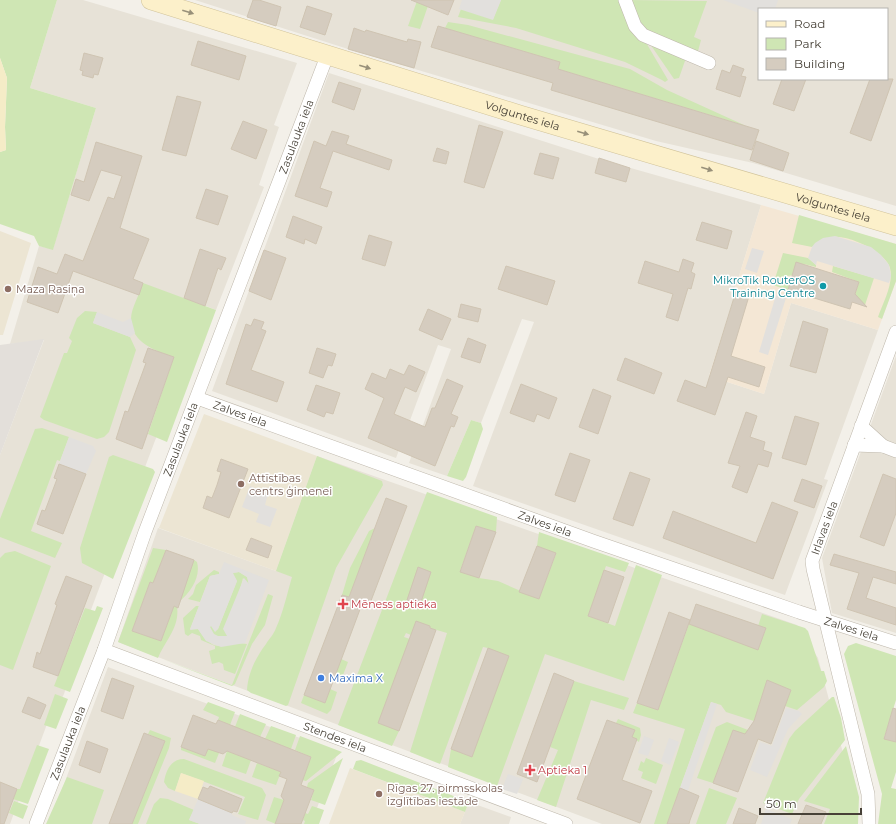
<svg xmlns="http://www.w3.org/2000/svg" width="896" height="824" font-family="Montserrat,sans-serif">
<rect width="100%" height="100%" fill="#f3f0e9"/>
<path fill="#e7e2d7" fill-rule="evenodd" d="M57,0H83L297,63L274,125L279,127L259,185L264,187L216,310L206,306L89,615L64,694L62,698L57,697L10,824H0V455L44,340L10,344L39,246L53,249L96,108L30,88Z
M195,0H896V206L753,163L656,141L348,49ZM759,9H887V79H759Z
M329,73L599,159L761,205L735,289L736,291L709,376L764,394L791,303L878,330L824,479L828,480L785,595L473,486L534,322L522,319L481,423L471,420L447,476L409,463L451,349L438,345L396,458L212,391Z
M896,356V633L832,613L822,558Z
M317,456L797,625L818,658L848,772L842,824H602L118,642L158,528L276,571Z
M108,667L338,752L311,824H49Z
M469,802L511,817L509,824H460Z"/>
<path fill="#f4e7d5" d="M761,205L896,244V281L878,330L791,303L764,394L709,376L736,292L735,289Z"/>
<path fill="#e3dfda" d="M44,339L0,455V345Z"/>
<path fill="#ece5d3" d="M0,231L31,243L3,335H0Z
M204,414L317,456L276,571L159,528Z
M350,768L465,812L460,824H329Z"/>
<path fill="#cfe6b4" d="M0,0H57L30,88L96,108L53,250L39,246L34,236L0,224V152L6,150L5,127L7,78L0,58Z
M430,0L420,29L408,26L417,1Z
M501,0H621L668,80L665,82L662,80L625,62L516,28L458,17L461,9L493,19Z
M628,0L707,1L694,37L701,40L697,55L641,29Z
M448,22L468,25L630,69L667,90L744,125L736,146L734,145L740,124L558,69L559,62L445,28Z
M648,41L686,58L679,78L674,79Z
M799,215L896,244V281L882,319L878,317C883,303 894,283 890,268C886,252 847,234 833,237C826,238 817,242 812,247L792,243Z
M783,253L808,258L816,265V267L804,264L793,275L778,278L777,279L790,283L788,290L773,285Z
M833,266L874,278L865,305L855,295L859,282L832,272Z
M143,283L216,310L167,442L148,434L174,357C156,351 131,343 131,319C131,308 140,294 143,283Z
M85,311L97,312L93,323L130,337L136,350L109,432L104,437L97,439L44,420L40,417L64,353H67L72,341L69,338L77,318Z
M471,420L481,423L483,429L466,477L463,481L447,476Z
M42,428L69,437L60,461L57,460L31,531L62,543L55,558L0,537V519L35,429Z
M113,455L153,469L155,472L113,579L82,563L80,548L109,457Z
M317,456L382,481L383,485L336,568L288,705L286,706L251,693L247,690C248,673 256,657 266,644C269,639 274,634 276,628C283,613 287,594 292,577L276,571Z
M427,492L497,517L496,532L476,526L460,571L479,578L498,581L539,599L556,554L537,546L539,532L629,563L625,572L606,566L588,616L615,626L636,565L662,575L624,681L545,654L497,786L448,767L451,749L472,757L488,648L483,647L440,764L410,752L447,633L430,628V626L425,624L411,635L406,633L404,637L410,639L399,731L392,746L338,725Z
M375,528L349,597L342,595L350,568L369,531Z
M153,548L166,550L153,583L150,582L132,631L161,641L174,606L177,607C180,627 165,641 158,658L118,642Z
M15,551L51,566L13,670L0,665V558L5,553Z
M194,560L197,562C201,577 191,592 179,602Z
M214,570L219,572V574L210,576L200,602L188,599L193,594L196,585Z
M239,572L247,577L249,585L243,578L228,636C219,638 211,636 210,627L211,625L215,631L218,629L237,581L232,573Z
M268,594L273,596L265,625L252,644L235,684L232,686L162,659L232,685Z
M97,606L103,608L70,692L54,686L85,608L95,611Z
M196,606H199L190,629H198C218,659 223,639 247,644L235,674L224,670L223,664L219,662L212,664L209,651L215,649V646L201,640L200,636L192,633L188,636L185,634L183,618Z
M762,614L805,628L808,631L821,671H824L827,681L824,687L797,710L785,706L791,690L767,681L754,721L726,712L721,705L711,702L667,824H654L685,729L633,713L637,703L658,710L689,624L758,649L766,629L758,626Z
M856,643L896,656V700L884,738L896,742V772L891,788L896,789V824H878L882,794L844,654L848,646Z
M341,659L348,662L340,683L334,680Z
M574,681L629,698L624,710L591,700L556,807L537,800L558,750L550,747Z
M330,689L337,692L331,710L327,714L301,703L304,695L325,703Z
M55,694L68,699L56,729L44,725Z
M832,697H834L841,718L845,740L799,799L792,814L763,803L789,739L795,731Z
M208,702L235,712L230,725L218,720L219,717L203,710Z
M240,714L266,724L260,737L235,727Z
M618,719L640,728L641,735L639,742L632,737L635,730L616,723Z
M727,722L748,730L746,735L733,730L713,783L697,778L716,727Z
M271,726L296,735L291,749L265,739Z
M150,730L171,738L169,748L138,824H132L165,741L148,734Z
M300,736L342,752L306,781L302,780L311,757L295,750Z
M210,744L221,748L215,763L181,750V747L205,756Z
M37,745L49,749L28,804L13,799L17,789H20Z
M846,746L859,797L858,824H824L830,809L804,801Z
M227,751L251,760L246,774L222,766Z
M343,758L325,805L311,800L314,790L307,787L308,783Z
M646,758L663,765L656,784L641,778L643,772L638,770L641,761L644,763Z
M184,759L262,788L266,795L258,820L238,814L245,797L181,773L175,791L168,788L164,782C166,770 171,759 184,759Z
M361,760L469,802L465,812L353,769L356,761Z
M257,763L281,772L276,785L252,777Z
M67,777L104,790L92,824H46Z
M709,788L737,798L726,824H696Z
M274,797L284,800L276,824L266,820Z
M160,798L168,799L194,810L189,820L200,824H146L154,804Z
M14,801L28,806L23,819L9,813Z
M312,806L324,810L319,824H304L305,821L303,820L305,813L308,814Z"/>
<path fill="#f5ecc7" d="M0,58L7,78L5,127L6,150L0,152Z
M181,773L204,781L198,799L175,791Z"/>
<path fill="#e2e0dd" fill-rule="evenodd" d="M462,0H501L493,20L459,9Z
M723,0H778L775,9H759V13Z
M835,236L871,247L881,255L889,265L891,276L889,283L817,261L816,265L808,258L812,247L815,243L823,238Z
M752,248L764,251L757,273L745,269Z
M776,295L786,298L768,355L759,352Z
M97,312L123,322L131,318L135,333L130,337L93,323Z
M69,437L93,446L96,451L86,474L59,464Z
M250,486L268,494L265,505L277,509L270,527L256,522L259,514L242,507Z
M224,562L269,580L245,643L221,647L206,641L198,629L190,630L210,576L219,574ZM239,572L247,577L249,584L244,578L223,629L227,636H218L214,634L210,627L211,626L215,632L218,629L237,581L233,573Z
M711,702L717,704L688,791L680,788Z
M786,708L799,711L802,714L788,729L767,777L750,770L760,742L772,746Z
M644,736L654,740L648,756L638,753Z
M669,738L679,742L670,765L661,761Z
M508,774L523,779L517,794L502,789Z
M198,799L232,813V815L246,821L245,824H200L189,820Z
M766,809L792,819L790,824H761Z"/>
<path fill="#d5ccbf" stroke="#cfc4b2" d="M253,0H259L281,7L276,26L247,17Z
M411,0H454L448,15Z
M307,6L332,14L325,35L300,27Z
M438,26L560,62L558,69L759,130L752,150L551,90L553,83L431,47Z
M354,28L365,32L366,30L407,42L408,39L421,42L414,68L348,49Z
M198,41L246,56L239,80L191,65Z
M84,53L103,58L98,75L94,74L93,78L82,75L83,71L80,70Z
M733,65L744,69L741,76L746,77L740,97L716,89L722,70L730,73Z
M782,79H806L794,111L773,104Z
M870,79H893L871,141L850,133Z
M339,82L361,89L354,110L332,102Z
M177,96L201,102L186,156L162,150Z
M243,121L267,130L256,159L231,149Z
M479,125L503,132L484,188L464,182Z
M332,131L349,136L346,144L392,160L389,170L333,151L320,188L332,192L327,207L295,196L314,141L326,146Z
M756,141L789,153L783,171L750,160Z
M96,142L142,156L120,228L149,239L133,279L143,283L139,295L73,271L58,313L27,302L38,267L57,274L65,254L83,261L108,197L114,199L122,176L101,170L89,201L71,195L76,179L84,182Z
M437,148L449,152L446,164L433,161Z
M540,153L559,158L553,179L534,174Z
M599,158L630,168L626,182L595,173Z
M206,189L228,196L218,225L196,218Z
M293,216L322,227L316,244L305,239L304,244L286,237Z
M702,222L732,231L727,249L696,240Z
M369,235L392,242L385,266L362,259Z
M200,249L226,258L221,270L218,268L205,306L184,298Z
M264,250L286,258L271,300L249,291Z
M683,259L694,263L691,272L695,274L691,289L688,288L678,321L666,317L673,294L638,283L645,261L679,272Z
M796,262L859,282L855,294L867,307L852,302L850,309L788,290Z
M506,266L555,281L547,305L498,289Z
M736,291L749,296L731,356L765,367L759,387L728,377L715,415L677,401L685,380L706,388Z
M461,304L481,309L478,322L458,317Z
M428,309L451,319L442,340L419,330Z
M254,319L264,322L261,329L266,331L251,370L284,382L277,402L226,384L246,324L251,326Z
M803,321L828,329L816,373L790,366Z
M468,338L486,345L480,363L461,357Z
M148,348L174,357L142,449L116,439L125,411L128,412L146,363L143,362Z
M317,348L336,354L332,366L328,365L323,378L309,373Z
M625,358L662,373L654,394L617,380Z
M409,365L425,372L416,392L405,387L394,414L425,427L432,408H435L447,379L463,386L451,414L458,417L454,427L451,426L435,466L368,438L384,398L365,389L372,373L386,379L390,369L404,375Z
M521,384L557,398L549,419L537,414L534,422L510,413Z
M316,385L340,393L333,414L326,412L324,417L307,410Z
M593,389L611,396L598,434L579,427Z
M746,412L757,416L750,437L765,442L763,450L772,453L768,467L758,464L747,493L732,487L740,466L728,463Z
M795,416L819,423L806,465L782,458Z
M570,453L590,460L575,502L555,495Z
M221,459L248,469L229,518L203,508L207,496L212,498L217,485L221,472L217,471Z
M59,464L86,474L63,534L37,524L42,510L45,511L57,479L54,478Z
M630,472L650,479L633,526L613,519Z
M883,474L896,479V513L884,546L860,537Z
M802,479L822,486L814,508L794,501Z
M386,498L407,506L369,606L362,604L325,703L304,695L342,595L349,597Z
M772,502L798,512L773,579L663,538L673,511L756,543Z
M476,526L496,532L479,578L460,572Z
M251,538L272,546L268,558L246,550Z
M537,546L556,553L539,599L519,592Z
M166,550L194,560L178,608L174,606L161,641L132,631L150,582L153,583Z
M834,554L896,572V584L873,577L866,598L896,608V625L847,609L859,573L830,565Z
M418,567L431,572L420,605L407,600Z
M604,570L624,577L608,623L588,616Z
M66,576L92,586L58,676L33,667L37,652L40,654L57,605L55,604Z
M696,604L766,628L758,650L689,624Z
M669,612L690,620L658,710L637,703Z
M416,621L430,626V628L436,630L399,731L378,723Z
M488,648L509,656L472,757L451,749Z
M554,673L574,681L537,782L517,774Z
M112,678L134,686L123,719L101,711Z
M767,680L791,690L771,744L758,739L738,792L713,783L733,730L745,734L754,721Z
M28,697L46,705L40,719L22,712Z
M893,708L896,709V742L884,739Z
M193,715L216,724L218,720L311,757L301,785L314,790L301,824H275L284,800L281,796L287,779L279,776L281,772L227,751L223,754L208,749L205,756L181,747Z
M607,720L635,730L632,737L637,739L622,780L652,791L640,823L577,799Z
M144,733L165,741L132,824H109Z
M87,741L108,749L100,773L79,765Z
M0,782L17,789L4,824H0Z
M210,786L242,799L237,812L233,811L232,813L198,799L203,787L208,789Z
M680,788L699,796L690,820L689,824H667Z
M806,805L826,812L821,824H798Z
M739,808L758,816L755,824H733Z"/>
<g fill="none" stroke-linecap="round" stroke-linejoin="round">
<defs>
<g id="street">
<path d="M625,0L635,26L643,35L709,63"/>
<path id="s1" d="M197,398L593,541L799,612L896,643"/>
<path d="M861,426L883,446L896,451"/>
<path d="M854,445L883,446"/>
<path id="s2" d="M104,650L566,824"/>
<path id="s3" d="M36,824L104,650L145,532L327,56"/>
<path id="s4" d="M869,824L868,794L813,569L812,561L896,332"/>
</g>
<g id="secondary">
<path id="s5" d="M151,0L520,115L896,226"/>
</g>
</defs>
<use href="#street" stroke="#bfb8ac" stroke-width="14"/>
<use href="#secondary" stroke="#d1c39a" stroke-width="20"/>
<use href="#street" stroke="#fff" stroke-width="13"/>
<use href="#secondary" stroke="#fcf0ca" stroke-width="19"/>
</g>
<defs><path id="oneway-solid" d="M-6-.8H1V-3.2L6.5 0L1 3.2V.8H-6Z"/></defs>
<g fill="#989079">
<use href="#oneway-solid" transform="translate(188 12) rotate(17)"/>
<use href="#oneway-solid" transform="translate(365 67) rotate(17)"/>
<use href="#oneway-solid" transform="translate(583 133) rotate(16)"/>
<use href="#oneway-solid" transform="translate(707 169) rotate(17)"/>
</g>
<circle fill="#0f9aa8" stroke="#fff" stroke-width="1.5" cx="823" cy="286" r="4"/>
<g fill="#8d6e63" stroke="#fff" stroke-width="1.5">
<circle cx="8" cy="289" r="4"/>
<circle cx="241" cy="484" r="4"/>
<circle cx="379" cy="794" r="4"/>
</g>
<g fill="#e0444e" stroke="#fff" stroke-width="1.5">
<path d="M341 598h4v4h4v4h-4v4h-4v-4h-4v-4h4z"/>
<path d="M528 764h4v4h4v4h-4v4h-4v-4h-4v-4h4z"/>
</g>
<circle fill="#3f7fe0" stroke="#fff" stroke-width="1.5" cx="321" cy="678" r="4"/>
<g text-anchor="middle" stroke-width="3" stroke-linejoin="round" paint-order="stroke">
<g font-size="11" fill="#474137" stroke="#fff">
<text dy="4" stroke="none"><textPath href="#s5" startOffset="389">Volguntes iela</textPath></text>
<text dy="4" stroke="none"><textPath href="#s3" startOffset="735">Zasulauka iela</textPath></text>
<text dy="4" stroke="none"><textPath href="#s5" startOffset="713">Volguntes iela</textPath></text>
<text dy="4" stroke="none"><textPath href="#s1" startOffset="46">Zalves iela</textPath></text>
<text dy="4" stroke="none"><textPath href="#s3" startOffset="411">Zasulauka iela</textPath></text>
<text dy="4" stroke="none"><textPath href="#s1" startOffset="370">Zalves iela</textPath></text>
<text dy="4" stroke="none"><textPath href="#s4" startOffset="305">Irlavas iela</textPath></text>
<text dy="4" stroke="none"><textPath href="#s1" startOffset="694">Zalves iela</textPath></text>
<text dy="4" stroke="none"><textPath href="#s2" startOffset="247">Stendes iela</textPath></text>
<text dy="4" stroke="none"><textPath href="#s3" startOffset="87">Zasulauka iela</textPath></text>
</g>
<g font-size="11" fill="#0d838f" stroke="#fff" text-anchor="end">
<text x="815" y="284">MikroTik RouterOS<tspan x="815" dy="13">Training Centre</tspan></text>
</g>
<g font-size="11" fill="#785e54" stroke="#fff" text-anchor="start">
<text x="16" y="293">Maza Rasiņa</text>
<text x="249" y="482">Attīstības<tspan x="249" dy="13">centrs ģimenei</tspan></text>
<text x="387" y="792">Rīgas 27. pirmsskolas<tspan x="387" dy="13">izglītības iestāde</tspan></text>
</g>
<g font-size="11" fill="#be3a42" stroke="#fff" text-anchor="start">
<text x="351" y="608">Mēness aptieka</text>
<text x="538" y="774">Aptieka 1</text>
</g>
<g font-size="11" fill="#366cbe" stroke="#fff" text-anchor="start">
<text x="329" y="682">Maxima X</text>
</g>
</g>
<rect x="758" y="8" width="130" height="72" fill="#ffffff" stroke="#b5b3af"/>
<rect x="766" y="21" width="20" height="6" fill="#fcf0ca" stroke="#b5b3af"/>
<text x="794" y="28" font-size="12" fill="#474137">Road</text>
<rect x="766" y="38" width="20" height="12" fill="#cfe6b4" stroke="#b5b3af"/>
<text x="794" y="48" font-size="12" fill="#474137">Park</text>
<rect x="766" y="58" width="20" height="12" fill="#d5ccbf" stroke="#b5b3af"/>
<text x="794" y="68" font-size="12" fill="#474137">Building</text>
<path d="M760 808v6h101v-6" fill="none" stroke="#474137" stroke-width="2"/>
<text x="766" y="808" font-size="12" fill="#474137" stroke="#ffffff" stroke-width="3" paint-order="stroke">50 m</text>
</svg>
